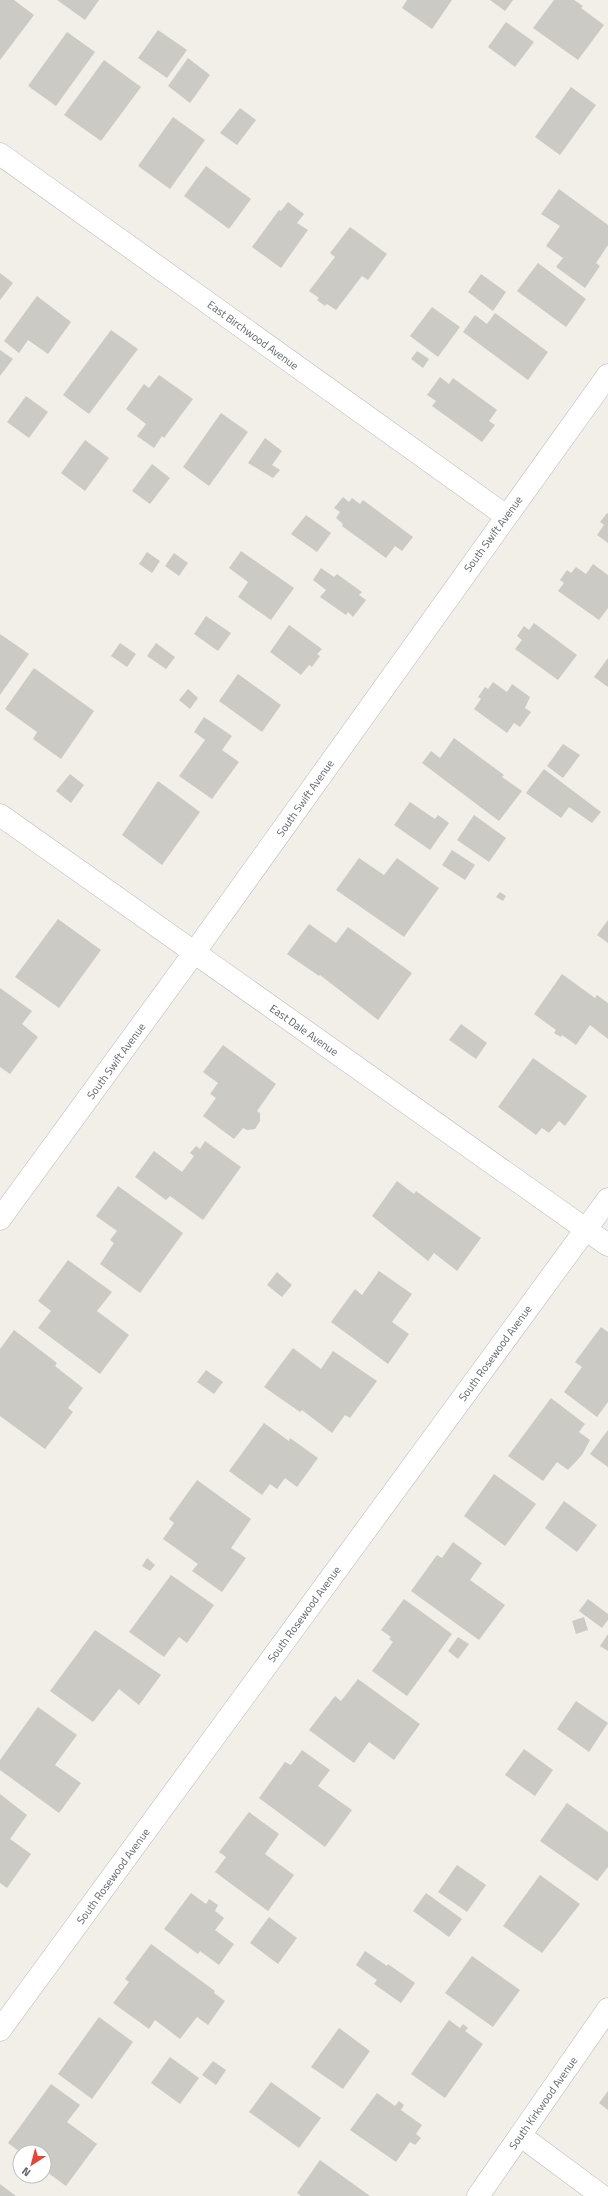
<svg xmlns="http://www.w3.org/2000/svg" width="608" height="2196" font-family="'Titillium Web',sans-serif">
<rect width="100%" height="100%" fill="#f1efe8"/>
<path fill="#cccac5" d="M0,0H14L34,15L0,60Z
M57,0H99L85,20Z
M407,0H452L432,29L402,8Z
M490,0H513L505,11Z
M554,0H574L583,6L581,8L604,25L578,60L533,28Z
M506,22L534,42L515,67L488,47Z
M158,30L187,50L167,78L138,58Z
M67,32L95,52L56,106L28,86Z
M188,58L210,75L190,103L168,86Z
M104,60L141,87L101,141L64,115Z
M571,87L596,105L560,155L535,137Z
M240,108L256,120L237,145L220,133Z
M173,117L205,140L170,189L138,166Z
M206,166L251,199L229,229L184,196Z
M559,189L608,225V245L596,263L600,266L585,288L556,267L563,258L546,246L560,226L541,214Z
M288,202L304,214L297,223L308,230L281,268L252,247L279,210L281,211Z
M350,227L387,254L368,280L362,276L336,310L327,304L325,306L317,300L319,298L309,291L335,257L330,253Z
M538,263L586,299L566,327L517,291Z
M0,273L13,283L0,300Z
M481,274L506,292L493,311L468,292Z
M37,296L71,322L48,354L28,340L19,353L4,341Z
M432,307L460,327L438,357L410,336Z
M495,313L548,352L528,380L463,332L475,315L487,324Z
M111,330L138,349L89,414L63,395Z
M0,350L13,359L0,376Z
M417,351L429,359L423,368L411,359Z
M159,375L193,399L164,438L162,436L154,448L137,436L146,424L126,409L144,384L149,388Z
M440,377L449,384L453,378L497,410L489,421L495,425L482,442L432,406L436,401L427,395Z
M26,396L48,412L29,438L7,422Z
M221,413L248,432L209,486L183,467Z
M265,438L282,451L272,465L280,470L273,478L248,463Z
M85,440L109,458L85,491L61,473Z
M152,464L170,478L150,504L132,491Z
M343,497L349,502L352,498L360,504L363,500L413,537L402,551L395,546L386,558L342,526L343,524L336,518L340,512L334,508Z
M607,513L608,514V543L597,535L604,525L600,522Z
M306,515L331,533L317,552L291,534Z
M241,551L294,588L271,620L238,597L248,582L229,568Z
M147,552L160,561L152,573L139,564Z
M174,553L188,563L179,576L165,566Z
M593,564L608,575V608L599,620L558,591L564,583L560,580L567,570L571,573L576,567L586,574Z
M321,568L334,577L337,574L362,592L359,595L366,600L353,617L348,612L346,615L320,597L326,590L313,580Z
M206,616L231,633L218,651L194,634Z
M534,623L577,655L558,680L515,649L522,640L517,636L524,626L529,630Z
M289,625L322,649L317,654L320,656L312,667L309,665L301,675L270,652Z
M0,634L29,654L0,695Z
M120,643L136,654L127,667L111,656Z
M156,643L175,657L166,669L147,656Z
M608,658V687L594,677Z
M34,668L94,711L61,759L33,739L37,732L5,709Z
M238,674L281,705L262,732L219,701Z
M493,682L507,692L512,684L530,697L525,708L531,712L520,727L514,723L507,733L474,709L481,699L478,697L485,687L488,689Z
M188,689L198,698L190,709L179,700Z
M204,717L232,736L222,750L239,762L212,799L179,776L205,740L194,732Z
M454,738L504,775L502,777L522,791L499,821L422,763L431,751L440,758Z
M563,744L580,755L563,778L547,766Z
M544,769L601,812L592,823L569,807L561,818L526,793Z
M70,774L84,785L71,803L56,791Z
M158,781L200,812L162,865L122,835Z
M410,802L435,819L438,815L449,823L430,850L394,825Z
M474,815L506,838L489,862L457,840Z
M452,850L475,865L465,880L442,865Z
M359,858L384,875L397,858L439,888L404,937L336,890Z
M500,892L506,896L503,901L496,897Z
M58,919L101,950L59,1008L15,977Z
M608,920V943L597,935Z
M309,924L336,943L348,927L412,973L378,1020L320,975L319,976L287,954Z
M562,974L595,998L597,995L608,1003V1039L590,1025L576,1045L562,1035L561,1037L554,1033L556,1030L534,1014Z
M0,988L32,1011L22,1024L38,1037L10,1074L0,1067Z
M461,1024L487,1043L476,1059L449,1040Z
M223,1045L276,1084L257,1111L260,1113V1121L255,1129L247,1130L243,1128L234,1139L203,1116L216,1098L210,1094L218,1083L203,1072Z
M533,1058L587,1096L565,1126L559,1121L549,1133L542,1128L536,1135L498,1107Z
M205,1141L241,1167L203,1220L170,1196L166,1200L135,1177L154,1151L182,1172L194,1156L190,1153L196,1146L200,1149Z
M397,1181L414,1194L416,1191L481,1238L457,1271L434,1253L428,1261L372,1216Z
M118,1186L183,1233L140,1293L100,1264L114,1243L110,1240L117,1231L96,1216Z
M68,1260L112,1292L97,1311L129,1335L100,1374L38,1328L51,1311L38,1301Z
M379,1271L412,1294L392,1322L409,1334L388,1364L331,1322L355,1289L362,1295Z
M277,1272L292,1285L282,1297L267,1285Z
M601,1327L608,1332V1402L597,1417L564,1392L582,1367L575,1362Z
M14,1330L57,1363L55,1366L83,1388L68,1408L73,1412L45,1449L0,1416V1349Z
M293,1348L321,1369L333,1351L377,1381L350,1418L345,1415L332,1433L302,1410L300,1412L264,1387Z
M206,1370L223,1382L214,1394L197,1382Z
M551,1398L585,1424L579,1432L590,1440L582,1455L568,1470L557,1462L543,1481L508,1456Z
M264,1423L289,1441L290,1438L318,1458L297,1487L285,1478L277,1489L270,1484L262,1495L229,1471Z
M608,1430V1467L590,1454Z
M494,1474L536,1504L505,1546L464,1516Z
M197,1480L251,1519L231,1548L246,1558L222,1592L192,1571L198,1564L163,1539L174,1523L169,1519Z
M564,1501L597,1525L577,1552L545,1528Z
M453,1542L482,1563L470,1580L505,1605L479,1640L411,1591L437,1555L442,1558Z
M147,1558L155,1565L150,1571L142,1566Z
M171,1575L214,1605L187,1643L179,1637L164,1657L129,1632Z
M404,1599L452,1634L407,1696L372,1671L393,1642L389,1639L391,1637L381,1630Z
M588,1599L608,1614V1620L602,1628L579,1611Z
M584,1617L588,1630L576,1634L572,1621Z
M95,1630L161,1675L139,1705L119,1689L93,1722L50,1691Z
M608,1634V1651L600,1646Z
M458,1637L469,1644L458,1659L448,1651Z
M358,1679L420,1724L394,1760L369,1742L354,1763L309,1730L335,1696L341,1701Z
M576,1701L608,1723L589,1752L557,1729Z
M38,1707L77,1735L55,1765L81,1783L59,1813L0,1770V1760Z
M524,1749L553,1770L535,1796L505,1775Z
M302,1750L330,1770L318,1786L352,1810L325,1847L259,1798L285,1762L291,1765Z
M0,1794L27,1815L10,1839L31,1854L7,1888L0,1883Z
M567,1803L608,1832V1867L597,1881L540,1841Z
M249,1812L279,1834L265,1854L294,1875L268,1911L215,1872L226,1857L219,1852Z
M457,1865L486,1885L467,1912L438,1892Z
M540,1875L580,1904L542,1953L503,1926Z
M191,1893L206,1904L209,1899L218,1905L215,1911L224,1918L215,1930L234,1944L219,1965L200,1951L198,1954L164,1929Z
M426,1893L462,1919L449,1937L413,1911Z
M269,1917L297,1938L278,1964L250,1943Z
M151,1944L215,1991L214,1993L225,2001L208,2025L197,2017L180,2039L155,2020L149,2029L113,2003L129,1982L125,1979Z
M365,1951L387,1966L388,1964L415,1983L401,2003L374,1984L377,1980L356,1965Z
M472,1956L520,1990L493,2027L445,1993Z
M99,2017L133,2042L92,2099L58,2074Z
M449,2020L460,2028L463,2024L468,2028L465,2031L483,2044L445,2098L411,2074Z
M339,2028L370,2051L343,2089L311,2067Z
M170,2057L199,2078L180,2104L151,2083Z
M213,2061L226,2070L216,2085L202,2075Z
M271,2082L321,2118L299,2148L249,2112Z
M51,2084L80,2105L67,2122L97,2144L66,2186L44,2170V2152H20L8,2143Z
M608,2091V2110L599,2103Z
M377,2093L395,2106L399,2101L404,2105L401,2110L422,2125L416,2134L421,2138L415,2145L410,2142L396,2162L350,2130Z
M320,2160L370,2196H301L297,2193Z
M0,2184L16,2196H0Z"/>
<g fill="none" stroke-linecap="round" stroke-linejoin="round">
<defs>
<path id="street" d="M0,154L506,516
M0,815L608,1245
M0,1219L194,953L608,375
M0,2030L608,1199
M521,2136L602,2196
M478,2196L608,2009"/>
</defs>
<use href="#street" stroke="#b5b8bc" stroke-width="23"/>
<use href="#street" stroke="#fff" stroke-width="22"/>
</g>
<g text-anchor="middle" stroke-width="3.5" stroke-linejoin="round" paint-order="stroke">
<g font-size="11" fill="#5f6368" stroke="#fff">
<text transform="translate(253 335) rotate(36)" y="4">East Birchwood Avenue</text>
<text transform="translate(493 534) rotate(-54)" y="4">South Swift Avenue</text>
<text transform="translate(305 798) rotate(-55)" y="4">South Swift Avenue</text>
<text transform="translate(304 1030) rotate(35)" y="4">East Dale Avenue</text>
<text transform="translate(116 1061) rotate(-54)" y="4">South Swift Avenue</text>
<text transform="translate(495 1353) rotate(-54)" y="4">South Rosewood Avenue</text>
<text transform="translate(304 1614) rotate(-54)" y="4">South Rosewood Avenue</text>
<text transform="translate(113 1876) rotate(-54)" y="4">South Rosewood Avenue</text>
<text transform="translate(543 2103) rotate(-55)" y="4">South Kirkwood Avenue</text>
</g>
</g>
<g transform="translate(32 2164) rotate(216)"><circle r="19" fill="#ffffff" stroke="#bfc1c3"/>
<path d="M0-3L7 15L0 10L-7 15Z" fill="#ea4335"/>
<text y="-6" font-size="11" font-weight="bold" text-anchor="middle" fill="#5f6368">N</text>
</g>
</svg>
